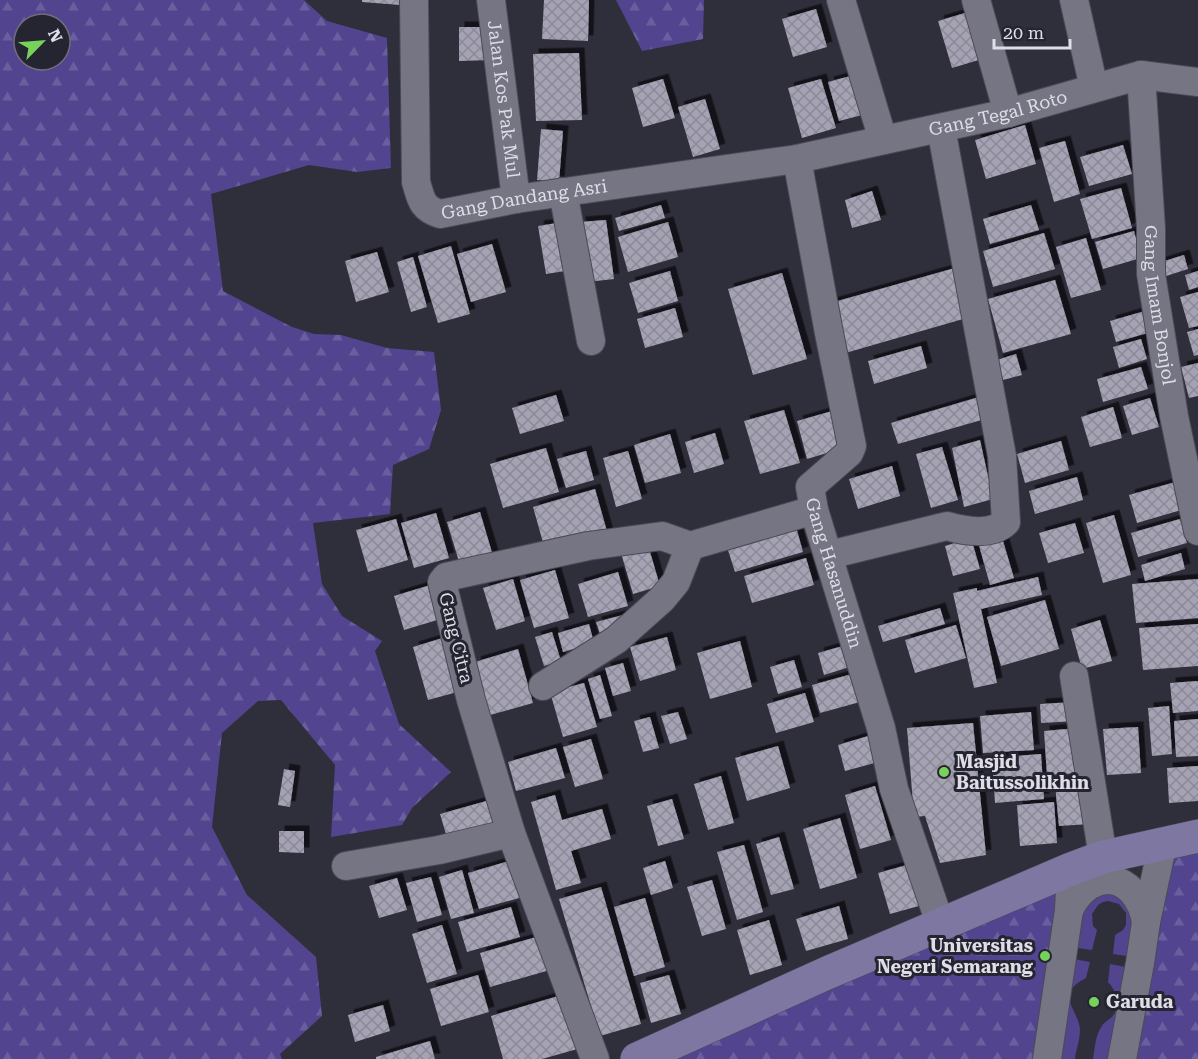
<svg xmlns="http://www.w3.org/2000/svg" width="1198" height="1059" font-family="'Roboto Serif',serif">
<defs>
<pattern id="forest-firs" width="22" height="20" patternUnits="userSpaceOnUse" patternTransform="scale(1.5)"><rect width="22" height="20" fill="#52448e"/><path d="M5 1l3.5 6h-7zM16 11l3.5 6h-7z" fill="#6a5f9e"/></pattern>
<pattern id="building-cross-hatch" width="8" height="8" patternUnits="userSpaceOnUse" patternTransform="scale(1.5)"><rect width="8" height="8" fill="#a4a2b3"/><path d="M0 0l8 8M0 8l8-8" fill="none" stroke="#8c8a98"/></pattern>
<filter id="shadow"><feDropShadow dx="5.5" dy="-5.5" stdDeviation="0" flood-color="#0009"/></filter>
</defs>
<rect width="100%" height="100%" fill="#2f2e3b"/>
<path fill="#52448e" d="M1103,889L1132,904L1133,957L1113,954L1115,935L1123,930L1126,925V913L1119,904L1108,901L1103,902L1098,905L1092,914L1093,926L1097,930L1092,950L1071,947L1077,915Z
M1069,958L1090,962L1086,978C1053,995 1079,1009 1080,1030C1080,1040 1076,1050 1075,1059H1053Z
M1110,964L1131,968L1113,1059H1093C1095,1049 1095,1035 1102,1026C1104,1022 1109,1020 1112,1017C1122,1005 1117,992 1108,982Z"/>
<path fill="url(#forest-firs)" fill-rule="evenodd" d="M0,0H304L327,21L387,38L391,168L357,172L309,165L211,194L223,291L292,327L314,334L341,335L387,348L434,352L441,410L429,449L393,465L390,514L313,523L322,584L342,616L382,641L375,651L399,724L451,772L412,808L402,825L331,837L335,765L281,700L258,701L222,733L212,827L247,895L316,957L322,1016L280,1054L282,1059H0ZM24,24H60V60H24Z
M616,0H704L703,39L642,51Z
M1198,846V1059H1130L1169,861L1183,849Z
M1060,890L1039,1059H664Z"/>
<path fill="url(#building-cross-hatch)" filter="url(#shadow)" d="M362,0H400V5L362,2Z
M544,0H589L588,41L542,39Z
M816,9L827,47L793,57L782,19Z
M975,10L989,57L952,68L938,21Z
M459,27H492L493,60L459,61Z
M579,53L582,120L536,121L533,54Z
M858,74L870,113L839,121L828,82Z
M663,79L675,118L643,127L632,88Z
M821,79L836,128L802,138L788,88Z
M705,99L720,149L693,157L678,107Z
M1025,125L1036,164L986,179L975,140Z
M541,129L563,131L559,182L537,180Z
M1065,141L1080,194L1054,202L1039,148Z
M1123,145L1132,174L1089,186L1080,157Z
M1121,188L1132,228L1092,239L1080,199Z
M872,191L881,220L852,228L845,200Z
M661,205L665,218L619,231L615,218Z
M1031,205L1039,230L990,244L983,219Z
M606,220L614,279L587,282L580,222Z
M564,222L572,270L546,274L538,226Z
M668,222L678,257L628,272L618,237Z
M1134,231L1141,258L1103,269L1095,242Z
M1044,233L1055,269L993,287L983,251Z
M1086,238L1101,290L1071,298L1056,247Z
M492,244L506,292L471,302L457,254Z
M451,246L470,314L438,323L418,256Z
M377,252L389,292L356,302L345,261Z
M1184,255L1188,269L1163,277L1158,263Z
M413,257L427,307L411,312L397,262Z
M955,268L970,317L842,354L827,304Z
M670,271L678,301L638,313L629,283Z
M1198,271V287L1189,290L1185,275Z
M782,273L807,359L753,375L728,289Z
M1055,280L1071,334L1003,353L988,299Z
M1198,292V326L1189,328L1180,297Z
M675,308L683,337L645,348L637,319Z
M1152,309L1158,330L1116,342L1110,321Z
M1198,329V355L1194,356L1187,332Z
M1141,339L1147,359L1119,368L1113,347Z
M921,346L927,368L874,384L868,361Z
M1016,354L1022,375L1003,380L997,360Z
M1198,363V396L1189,398L1181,367Z
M1141,367L1148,389L1103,402L1097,379Z
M556,395L564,421L520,434L512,408Z
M979,397L985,419L898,444L891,423Z
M1150,398L1159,427L1132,435L1123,406Z
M1113,407L1122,438L1090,447L1081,417Z
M784,410L800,463L760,474L744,421Z
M836,410L847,447L807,459L797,421Z
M715,433L724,464L694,473L685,442Z
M670,434L681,473L645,483L634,445Z
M980,440L993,499L964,507L952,448Z
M1061,441L1069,470L1025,483L1017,454Z
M942,447L958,500L931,508L916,454Z
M546,448L559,492L503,508L490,464Z
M586,451L594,480L566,488L557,459Z
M628,451L642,499L616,507L603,458Z
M892,466L900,496L858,509L849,479Z
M1077,477L1083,500L1035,514L1029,491Z
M1179,481L1188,508L1137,523L1129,495Z
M595,489L608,535L546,553L533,507Z
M480,512L493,556L460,565L447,522Z
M436,513L449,558L414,568L401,523Z
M1114,515L1131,575L1103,583L1086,523Z
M396,519L408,560L368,572L356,530Z
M1180,519L1187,543L1138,557L1131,533Z
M1075,523L1084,553L1048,563L1039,533Z
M796,527L803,552L735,572L727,547Z
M1000,531L1014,578L990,585L977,538Z
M971,538L980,569L953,576L945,546Z
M648,545L660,586L633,594L621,553Z
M1181,553L1185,569L1145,581L1141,565Z
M806,558L814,585L752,603L744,576Z
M555,570L569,618L534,628L520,580Z
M618,572L628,606L588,617L578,584Z
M1038,577L1042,595L981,609L997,683L974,688L953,593L977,588V591Z
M513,579L525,621L496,630L483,588Z
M1198,579V618L1136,623L1132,584Z
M434,584L444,618L404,630L394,596Z
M1045,600L1059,649L1001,666L987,617Z
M940,608L945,624L883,642L878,626Z
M623,615L627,627L600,634L596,622Z
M1100,620L1112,661L1082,669L1071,629Z
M589,624L594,643L563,652L558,633Z
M1198,624V666L1143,670L1139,628Z
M956,625L966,658L915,673L905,640Z
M552,632L561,661L544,666L535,637Z
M446,637L461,691L428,700L413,647Z
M667,637L676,670L640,681L630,647Z
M740,641L752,687L710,699L697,653Z
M850,644L856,665L824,675L818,653Z
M518,649L533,703L490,715L475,662Z
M794,660L802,687L778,694L770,667Z
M623,663L631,691L613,696L605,668Z
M852,674L860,702L820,713L812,685Z
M600,675L612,716L600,719L588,679Z
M1198,681V711L1173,713L1170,683Z
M584,683L597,727L563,737L550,692Z
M805,693L814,722L776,733L767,704Z
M1075,702L1077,721L1041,723L1040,704Z
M1169,706L1172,754L1152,756L1148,708Z
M678,712L687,739L670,744L661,716Z
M1031,712L1034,750L983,753L980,716Z
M650,717L659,748L643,752L634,721Z
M1198,719V756L1176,757L1174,721Z
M973,723L986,855L940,863L925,816L914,817L907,728Z
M1138,727L1141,773L1107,775L1103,729Z
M1078,728L1081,773L1047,775L1044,731Z
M875,734L882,761L845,771L838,745Z
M591,739L603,779L575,787L563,747Z
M778,746L790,788L747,801L735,758Z
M556,748L565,778L516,791L508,762Z
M1041,754L1044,799L995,803L992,758Z
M1198,766V801L1169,803L1167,768Z
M284,769L295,771L290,807L278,805Z
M721,776L734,823L708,830L694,784Z
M1087,782L1090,824L1059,826L1055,784Z
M875,786L891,840L860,849L845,795Z
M555,795L562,820L602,809L611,839L571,851L581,883L556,890L531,802Z
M672,799L684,839L658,846L647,806Z
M490,800L498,827L448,841L440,814Z
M1054,802L1057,843L1020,846L1017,805Z
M840,818L857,878L820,889L803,829Z
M279,831H304V853L279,852Z
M779,837L794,889L771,895L756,844Z
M744,845L763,912L737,920L717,852Z
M516,859L527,896L479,909L468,873Z
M665,861L673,888L651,895L643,868Z
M914,863L926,904L890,914L878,873Z
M462,870L474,913L451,919L439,877Z
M431,877L442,915L417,922L406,883Z
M397,878L407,910L379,918L369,886Z
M712,880L726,929L702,936L687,887Z
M601,887L641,1024L600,1036L559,899Z
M645,898L665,967L634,976L614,907Z
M839,906L848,939L806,951L796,919Z
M511,907L520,937L467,952L458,922Z
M769,920L782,965L750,975L737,930Z
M442,925L457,974L427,983L412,934Z
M540,936L550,970L490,987L480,953Z
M478,975L489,1012L441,1026L430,989Z
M669,975L681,1014L651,1023L640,983Z
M565,994L581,1048L542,1059H503L491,1016Z
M383,1005L390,1031L355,1042L348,1015Z
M430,1041L435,1059H376V1057Z"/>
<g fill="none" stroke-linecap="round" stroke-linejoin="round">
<defs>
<g id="street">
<path id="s1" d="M414,0L416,182C421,198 421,208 440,214L516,199L797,159L1008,113L1141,75L1198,82"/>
<path id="s2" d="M491,0L516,199"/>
<path d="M841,0L883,140"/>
<path d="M976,0L1008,113"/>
<path d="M1074,0L1094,88"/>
<path id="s3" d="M1141,75L1151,228V274L1174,416L1198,531"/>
<path id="s4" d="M797,159L829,333L852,446L849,453L810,487L814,510L881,728L894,789L941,926"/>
<path d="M563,192L591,341"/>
<path d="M829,555L947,526C964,531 992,536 1006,522L1002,456L941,128"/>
<path d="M1074,676L1103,857"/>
<path d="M543,686L616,640L662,599L676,582L690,546"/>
<path d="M346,866L439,850L511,833"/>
<path d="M1069,910C1091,865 1137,872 1146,922"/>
<path d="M595,1059L511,833L471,700L442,582L446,577L588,546L662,536L690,546L814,510"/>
<path d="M1047,1059L1069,910L1071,869"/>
<path d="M1122,1059L1140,963L1146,922L1163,842"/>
</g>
<path id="secondary" d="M637,1059L827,973L1071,869L1103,857L1198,836"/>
</defs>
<use href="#street" stroke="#4b4a55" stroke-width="30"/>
<use href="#secondary" stroke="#4b4a55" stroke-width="34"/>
<use href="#street" stroke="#767584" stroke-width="28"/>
<use href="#secondary" stroke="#7d77a2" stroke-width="33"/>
</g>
<g fill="#76d25a" stroke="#252431" stroke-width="2">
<circle cx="944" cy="772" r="6"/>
<circle cx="1045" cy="956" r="6"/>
<circle cx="1094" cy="1002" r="6"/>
</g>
<g text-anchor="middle" stroke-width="6" stroke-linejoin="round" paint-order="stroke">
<g font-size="18" fill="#dfdee7" stroke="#252431">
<text dy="6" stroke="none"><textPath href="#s2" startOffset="100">Jalan Kos Pak Mul</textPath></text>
<text dy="6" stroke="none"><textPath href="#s1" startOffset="792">Gang Tegal Roto</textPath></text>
<text dy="6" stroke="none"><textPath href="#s1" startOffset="310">Gang Dandang Asri</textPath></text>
<text dy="6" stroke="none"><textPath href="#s3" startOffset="231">Gang Imam Bonjol</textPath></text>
<text dy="6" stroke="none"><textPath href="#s4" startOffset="441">Gang Hasanuddin</textPath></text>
<text transform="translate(456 638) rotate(76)" y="6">Gang Citra</text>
</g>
<g font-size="18" font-weight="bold" fill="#dfdee7" stroke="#252431" text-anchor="start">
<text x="956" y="768">Masjid<tspan x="956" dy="21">Baitussolikhin</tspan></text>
<text x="1033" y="952" text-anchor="end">Universitas<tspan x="1033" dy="21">Negeri Semarang</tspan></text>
<text x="1106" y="1008">Garuda</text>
</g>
</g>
<g transform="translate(42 42) rotate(65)"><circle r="28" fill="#252431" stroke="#6f6e7a" stroke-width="1.5"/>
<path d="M0-4.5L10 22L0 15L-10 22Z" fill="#76d25a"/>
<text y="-9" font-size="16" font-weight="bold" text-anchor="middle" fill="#dfdee7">N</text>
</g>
<path d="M994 39v9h76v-9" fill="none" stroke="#dfdee7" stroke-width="3"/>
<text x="1003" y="39" font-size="18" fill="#dfdee7" stroke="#252431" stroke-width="4.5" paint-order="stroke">20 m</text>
</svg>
